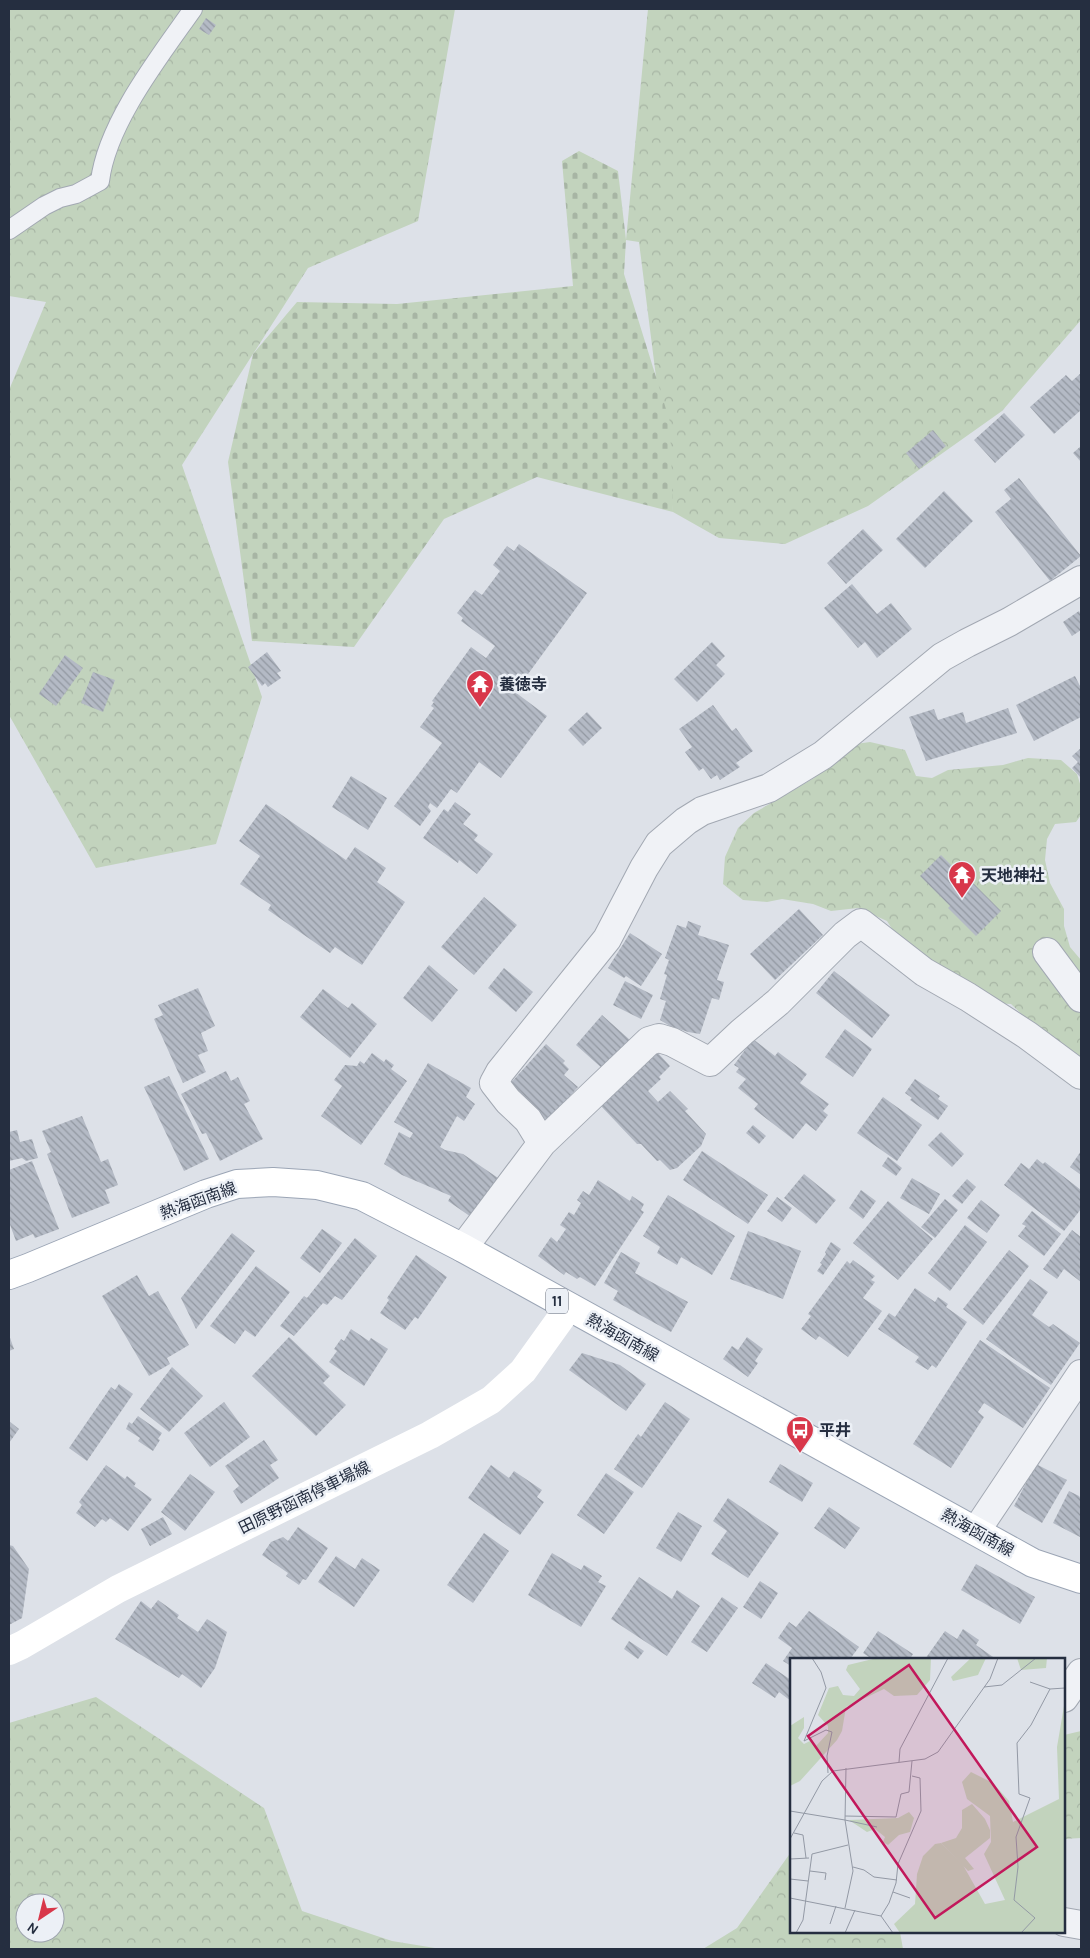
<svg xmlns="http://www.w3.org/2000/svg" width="1090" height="1958" font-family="Karla,'Noto Sans JP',sans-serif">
<defs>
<pattern id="forest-crowns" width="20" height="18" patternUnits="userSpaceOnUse" patternTransform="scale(1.25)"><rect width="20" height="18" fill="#c2d3bd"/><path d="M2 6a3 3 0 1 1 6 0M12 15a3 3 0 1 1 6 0" fill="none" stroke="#a7b5a4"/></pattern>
<pattern id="cemetery-stones" width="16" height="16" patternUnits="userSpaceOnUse" patternTransform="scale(1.25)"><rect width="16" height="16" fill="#c2d3bd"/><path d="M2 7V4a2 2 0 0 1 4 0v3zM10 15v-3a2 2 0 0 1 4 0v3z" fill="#a7b5a4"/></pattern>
<pattern id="building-back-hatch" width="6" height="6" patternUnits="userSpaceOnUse" patternTransform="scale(1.25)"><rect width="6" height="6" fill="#b4bac5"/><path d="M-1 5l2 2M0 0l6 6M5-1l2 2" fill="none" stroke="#9298a1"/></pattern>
</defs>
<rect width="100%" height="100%" fill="#dde1e8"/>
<path fill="url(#forest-crowns)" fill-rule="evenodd" d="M9,9H455L418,221L308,268L182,465L262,697L216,844L96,868L9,715V390L46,302L9,296Z
M648,9H1081V320L1002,411L868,506L785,544L719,538L673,512L639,242L626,240Z
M870,742L905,750L916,776L932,778L948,770L1003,765L1028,758L1061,760L1077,774L1081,787V815L1076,822L1055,824L1047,839L1045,860L1050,883L1064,909V926L1070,947L1081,960V1065L1039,1031L1011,1004L990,1003L907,953L887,921L858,908L831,911L813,904L782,899L767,902L743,900L723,884L725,857L738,828L754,813L814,778L841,746Z
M96,1697L264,1808L302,1911L392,1941L441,1949H9V1723ZM25,1903H55V1933H25Z
M1081,1731V1838L1064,1839V1735Z
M791,1852V1932H900L903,1949H703L737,1928Z"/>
<path fill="url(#cemetery-stones)" d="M579,151L618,171L626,240L624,274L670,422L673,512L537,477L444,519L354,647L252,641L228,462L253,354L297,302L397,304L573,286L562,161Z"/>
<path fill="url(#building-back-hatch)" d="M206,18L216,25L209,35L199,29Z
M1081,373V410L1054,434L1030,407L1066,375L1072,381Z
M1004,413L1025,435L995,463L974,440Z
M933,430L946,446L919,469L906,453Z
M1081,446V462L1073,453Z
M1019,478L1081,556L1050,581L995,512L1011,499L1004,490Z
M944,491L973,521L925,568L896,539Z
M863,529L883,550L846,584L827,563Z
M519,544L587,593L515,692L547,716L501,778L479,762L457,793L451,789L437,808L430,803L428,807L431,811L420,826L394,806L442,743L420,727L434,708L431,706L434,702L432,701L471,647L486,658L495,646L461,621L463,618L457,613L475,590L482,595L500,571L493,565L507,546L514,551Z
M852,584L877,614L891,603L912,629L877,658L865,642L858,648L824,608Z
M1079,611L1081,615V630L1072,636L1063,622Z
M712,642L725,656L716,665L725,674L697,702L674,679Z
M267,652L281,671L277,673L281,678L268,687L265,683L262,686L248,667Z
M65,655L83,668L56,706L39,694Z
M93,672L115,680L103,712L81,703Z
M1075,676L1081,688V717L1034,741L1016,705Z
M713,705L732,731L736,728L753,751L736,763L740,767L720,780L717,775L711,779L703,768L699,771L685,752L692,747L679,729Z
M1008,708L1017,733L926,761L909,717L934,709L938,720L963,712L966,723Z
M587,712L602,728L583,746L568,730Z
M1081,748V778L1072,768L1078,762L1072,756Z
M351,776L387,798L368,830L332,807Z
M455,802L471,814L463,824L478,835L474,840L493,854L477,874L459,860L458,863L423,838L444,809L448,812Z
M266,804L346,860L355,847L386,868L377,882L405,902L362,965L335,947L330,953L268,910L271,905L240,884L260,856L239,841Z
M941,855L971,885L973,883L1001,911L976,936L948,908L950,906L920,876Z
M484,897L517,925L474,975L441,947Z
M799,909L823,935L775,980L750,954Z
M688,921L701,926L698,935L729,945L717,980L724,982L719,1000L712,998L700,1034L688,1032L670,1026L660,1020L666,1001L660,999L667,975L664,974L669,960L665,958L677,925L686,928Z
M630,933L662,954L641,986L626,976L624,978L608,968Z
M429,965L458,990L432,1022L403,998Z
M504,968L533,992L516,1012L488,988Z
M834,971L890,1015L872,1038L816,993Z
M625,981L653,995L641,1019L613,1005Z
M198,988L215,1026L201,1033L208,1051L198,1055L206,1072L183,1083L154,1019L163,1015L158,1005Z
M323,989L348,1008L352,1003L377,1024L350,1058L300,1017Z
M602,1015L630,1040L604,1070L576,1045Z
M845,1029L872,1049L853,1077L825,1057Z
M753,1039L775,1056L778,1052L807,1074L800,1083L829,1104L823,1111L828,1115L816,1131L806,1123L793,1139L754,1109L758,1104L738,1088L746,1079L736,1072L739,1068L734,1065Z
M546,1044L565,1061L563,1063L569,1069L564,1075L578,1087L547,1121L508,1086Z
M657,1052L670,1066L659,1077L661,1079L648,1091L658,1102L670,1091L688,1109L685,1111L706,1134L701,1146L677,1168L670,1170L660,1160L657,1161L641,1144H637L600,1105L632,1072L634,1074Z
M372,1053L384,1062L386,1059L394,1065L391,1069L407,1081L361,1145L321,1116L342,1086L334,1080L345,1065L357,1066L360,1061L364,1064Z
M428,1063L471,1088L466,1097L475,1104L464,1121L457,1116L440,1147L445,1150L463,1154L501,1180L474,1219L448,1201L451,1196L402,1175L384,1164L399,1132L410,1138L413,1133L394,1122Z
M226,1071L231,1081L238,1077L250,1101L244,1104L263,1139L220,1161L206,1133L202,1134L181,1094Z
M169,1076L209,1159L184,1171L144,1087Z
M915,1079L940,1096L938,1099L948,1106L938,1120L910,1100L912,1098L905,1093Z
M883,1097L922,1125L897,1161L857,1133Z
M82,1116L101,1162L108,1159L118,1185L105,1190L110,1203L72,1218L47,1154L51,1152L42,1131Z
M753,1125L766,1136L759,1144L746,1133Z
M17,1130L20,1142L32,1139L38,1158L26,1161L22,1158L9,1161V1132Z
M941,1132L964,1154L952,1167L928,1145Z
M702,1151L768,1195L748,1224L683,1180Z
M1081,1151V1175L1070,1167Z
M888,1157L902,1168L896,1176L882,1166Z
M1037,1159L1043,1164L1045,1162L1081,1190V1209L1064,1231L1004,1185L1021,1163L1029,1169Z
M32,1161L59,1229L35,1238L33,1234L16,1241L9,1222V1170Z
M804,1174L836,1200L816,1224L784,1198Z
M912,1178L940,1194L929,1214L900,1198Z
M967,1179L976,1187L962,1204L952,1196Z
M598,1180L630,1201L632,1196L644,1204L641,1210L644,1212L595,1286L580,1277L577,1279L566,1272L564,1275L538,1256L551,1237L557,1242L566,1229L560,1225L569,1212L574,1215L581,1203L577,1200L583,1191L589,1195Z
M861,1190L876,1201L863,1219L849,1208Z
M668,1195L735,1236L712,1275L681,1257L677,1265L657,1253L660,1247L643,1236Z
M777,1197L792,1208L782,1222L767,1211Z
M945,1199L958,1210L935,1238L921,1227Z
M981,1200L1000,1215L987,1233L967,1218Z
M888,1201L933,1239L898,1280L853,1243Z
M1032,1211L1061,1234L1044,1256L1018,1236L1026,1226L1022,1224Z
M965,1225L987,1242L950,1291L928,1273Z
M322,1229L342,1243L320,1273L300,1258Z
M1072,1230L1081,1237V1282L1064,1269L1057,1279L1043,1269Z
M748,1231L801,1251L783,1299L730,1279Z
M232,1233L255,1251L196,1329L181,1298Z
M355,1238L377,1256L342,1300L335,1296L327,1305L323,1303L294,1336L280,1326L304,1296L307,1298Z
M831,1242L841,1249L823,1275L817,1271L822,1264L820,1263L826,1254L825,1252Z
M1009,1250L1029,1266L983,1325L963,1309Z
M621,1252L640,1263L635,1273L688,1302L671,1332L613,1300L618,1291L604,1283Z
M416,1255L447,1277L418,1319L415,1317L405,1330L380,1313L389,1300L387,1298Z
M853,1260L875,1276L871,1280L875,1282L863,1298L882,1311L848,1357L819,1336L816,1340L801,1329L811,1316L808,1314L847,1261L850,1264Z
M256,1266L290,1292L255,1337L245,1330L235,1344L210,1326Z
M137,1275L149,1296L158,1291L189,1345L167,1358L170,1364L149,1376L102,1296Z
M1030,1279L1048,1292L1032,1315L1049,1327L1053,1324L1080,1343L1051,1385L986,1339Z
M915,1288L935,1302L938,1297L948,1304L946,1307L967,1322L936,1368L932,1365L928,1370L915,1362L919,1357L878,1329L889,1313L895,1317Z
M351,1329L369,1341L371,1338L388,1349L364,1386L329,1362L337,1351L334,1349L341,1339L344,1341Z
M9,1335L14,1349L9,1351Z
M289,1337L330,1376L323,1383L346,1405L316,1436L252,1376Z
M747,1337L763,1349L755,1361L758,1363L748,1377L723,1359L732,1346L738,1350Z
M980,1340L1050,1388L1023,1428L984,1403L978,1412L984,1417L951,1468L913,1444Z
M582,1353L620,1365L646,1384L626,1411L569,1370Z
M172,1367L203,1396L169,1432L140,1409Z
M119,1384L133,1394L87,1461L69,1448L111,1387L115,1390Z
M224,1402L250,1437L210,1467L184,1433Z
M665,1402L690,1419L642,1488L614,1469L638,1434L641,1437Z
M138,1416L162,1433L158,1439L160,1440L153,1451L138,1441L140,1438L126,1429L129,1422L132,1424Z
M9,1421L19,1429L9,1443Z
M264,1440L278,1460L270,1465L279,1478L241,1504L233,1491L239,1486L225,1466Z
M780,1464L813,1483L802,1502L769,1482Z
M1036,1464L1067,1480L1042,1523L1014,1506Z
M106,1465L125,1479L127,1476L136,1483L134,1486L152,1499L128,1531L110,1518L106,1522L102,1519L95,1527L76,1513L82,1505L79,1502Z
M491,1465L509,1478L514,1471L542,1490L537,1497L544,1502L520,1535L468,1498Z
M606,1473L634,1492L604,1534L577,1515Z
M190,1474L215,1492L185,1531L161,1512Z
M1069,1491L1079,1496L1081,1499L1080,1537L1053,1523Z
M728,1498L779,1533L748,1578L711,1554L727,1531L713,1521Z
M829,1507L860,1528L845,1549L814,1528Z
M678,1512L702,1526L681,1562L656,1548Z
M163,1517L172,1534L150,1546L141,1529Z
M298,1527L328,1548L306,1580L303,1579L299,1585L286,1576L288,1573L262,1555L271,1542L283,1537L288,1541Z
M484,1533L509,1551L473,1603L447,1585Z
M9,1545L13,1546L29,1569L22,1618L9,1625Z
M552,1553L581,1570L584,1565L602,1576L598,1582L606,1586L581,1627L528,1595Z
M336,1556L355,1569L362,1558L380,1570L354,1607L318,1582Z
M976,1564L1035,1597L1020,1624L961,1590Z
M639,1577L672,1599L677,1590L700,1606L667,1656L611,1619Z
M760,1581L778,1593L761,1619L743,1607Z
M722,1597L738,1608L707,1652L691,1642Z
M158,1600L179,1615L177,1618L198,1632L207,1619L227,1632L215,1668L201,1688L182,1674L179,1678L115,1639L141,1601L151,1609Z
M809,1611L859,1647L850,1659H791V1666L783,1661L792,1648L778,1638L789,1622L796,1627Z
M963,1629L979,1640L976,1645L996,1659H925L945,1631L957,1639Z
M878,1631L913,1654L910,1659H872L863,1653Z
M629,1641L644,1651L638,1659L624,1649Z
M766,1663L791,1680V1701L779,1692L775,1698L752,1683Z"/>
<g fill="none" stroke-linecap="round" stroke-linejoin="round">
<defs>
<path id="lane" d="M9,230L44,206L60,198L76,194L100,181C107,123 160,56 193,9"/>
<path id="street" d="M1047,952L1081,998
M542,1143L528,1120L508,1101L494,1083L500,1072L607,939L644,868L659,844L686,821L702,811L769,788L823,755L942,657L967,643L1009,622L1081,580
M463,1248L542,1143L649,1041L659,1038L672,1042L710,1062L742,1032L778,1002L845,935L861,923L924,972L968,997L1027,1035L1081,1075
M976,1531L1081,1374
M1064,1698L1081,1673
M1064,1922L1081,1925"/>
<path id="primary" d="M9,1275L28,1268L206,1194L237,1184L273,1182L317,1185L362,1196L463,1248L1033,1563L1081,1579"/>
</defs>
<use href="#lane" stroke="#a2a8b2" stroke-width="20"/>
<use href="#street" stroke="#a2a8b2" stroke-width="30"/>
<use href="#primary" stroke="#9ba5b5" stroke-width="30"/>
<use href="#lane" stroke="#f0f2f6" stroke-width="18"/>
<use href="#street" stroke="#f0f2f6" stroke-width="28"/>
<path stroke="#fff" stroke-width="28" d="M9,1651L22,1645L118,1589L430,1435L491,1400L523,1371L569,1307"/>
<use href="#primary" stroke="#fff" stroke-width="28"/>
</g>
<defs>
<symbol id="temple-pin" viewBox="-11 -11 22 30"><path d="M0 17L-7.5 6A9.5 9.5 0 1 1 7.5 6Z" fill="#d8374a" stroke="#ecf0f6"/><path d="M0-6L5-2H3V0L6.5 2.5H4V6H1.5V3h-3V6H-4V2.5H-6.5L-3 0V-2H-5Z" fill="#fff"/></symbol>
<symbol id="bus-pin" viewBox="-11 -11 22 30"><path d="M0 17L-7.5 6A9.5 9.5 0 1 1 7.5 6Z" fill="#d8374a" stroke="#ecf0f6"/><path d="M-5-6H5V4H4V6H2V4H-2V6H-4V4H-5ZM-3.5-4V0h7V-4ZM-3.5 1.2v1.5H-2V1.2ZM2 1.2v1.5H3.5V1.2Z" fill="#fff"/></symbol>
</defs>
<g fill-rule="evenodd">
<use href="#temple-pin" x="464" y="668" width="32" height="43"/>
<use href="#temple-pin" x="946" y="859" width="32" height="43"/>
<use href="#bus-pin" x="784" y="1414" width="32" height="43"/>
</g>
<g text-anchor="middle" stroke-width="5" stroke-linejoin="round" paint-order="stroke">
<rect fill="#ecf0f6" stroke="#616877" stroke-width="1" x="546" y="1288.5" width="22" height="25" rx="4"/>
<g font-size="15" font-weight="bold" fill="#252e40">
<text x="557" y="1306">11</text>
</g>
<g font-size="16" font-weight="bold" fill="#252e40" stroke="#ecf0f6" text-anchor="start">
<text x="499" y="690">養徳寺</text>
<text x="981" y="881">天地神社</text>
<text x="819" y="1436">平井</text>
</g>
<g font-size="16" fill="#252e40" stroke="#ecf0f6">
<text transform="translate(198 1200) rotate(-20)" y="6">熱海函南線</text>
<text transform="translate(623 1337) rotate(29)" y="6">熱海函南線</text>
<text transform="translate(304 1497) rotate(-26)" y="6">田原野函南停車場線</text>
<text transform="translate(978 1532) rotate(29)" y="6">熱海函南線</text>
</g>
</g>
<g transform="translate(790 1658)">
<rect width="275" height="275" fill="#dde1e8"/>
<path d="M87,0H141L140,22L127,37L104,38L94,31L56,49L52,73L47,82L10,123L0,128V68L14,59V70L8,80L14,86L20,83L26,88L38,75V68L28,57L39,30L48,28L53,37L64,38L70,31L56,12L58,7ZM181,0H196L188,17L163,23L161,19ZM227,0H257L256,10L231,12ZM275,42V275H110L104,266L125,246L127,216L133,198L145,186L151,185L173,207L195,246L215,242L194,196L201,184L200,158L177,141L172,124L181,114L203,125L219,143L223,164L269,141L267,89ZM119,154L124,160L120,174L109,177L98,187L93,184L95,179L85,171L77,174L59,162L108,160Z" fill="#c2d3bd"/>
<path d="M182,146L195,161L200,172V180L175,200L184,211L178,213L151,185L166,180L172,170V152Z" fill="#c2d3bd"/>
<path fill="none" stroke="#9399a5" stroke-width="1" d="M240,24L260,31M194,29L212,27L246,0M14,83L36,30L31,14L22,0M14,83L36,72L42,74L37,98L38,115M109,104L110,91L158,0M56,110L55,162L87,169M0,153L55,162L63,213L55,250M55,158L106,159L111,136L119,134L122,103M4,175L13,177L16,200M0,181L32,123L43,113L135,101L148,94L200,21L208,0M0,201L19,200M63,209L74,212L84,219L107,222M20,213L36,215L35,222M0,221L18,223M103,234L120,240M0,240L91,258L103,275M91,258L99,245L106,225L108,206L131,153L130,120L122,118M40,266L46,248M6,275L13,262L22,196L58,187M55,275L65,252M231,275L245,260L224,242L228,209L226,179L240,140L229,136L227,85L241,67L260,31L275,30"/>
<path fill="#c2185b" fill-opacity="0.15" stroke="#c2185b" stroke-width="2.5" d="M119,7L247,189L145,260L18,78Z"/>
<rect width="275" height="275" fill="none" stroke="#252e40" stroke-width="2.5"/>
</g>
<rect width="1090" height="1958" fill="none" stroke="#252e40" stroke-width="20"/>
<g transform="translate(40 1918) rotate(215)"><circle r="24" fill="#ecf0f6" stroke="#9ca2ad"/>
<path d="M0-4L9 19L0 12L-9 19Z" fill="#d8374a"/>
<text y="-8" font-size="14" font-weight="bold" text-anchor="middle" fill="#252e40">N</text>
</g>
</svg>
